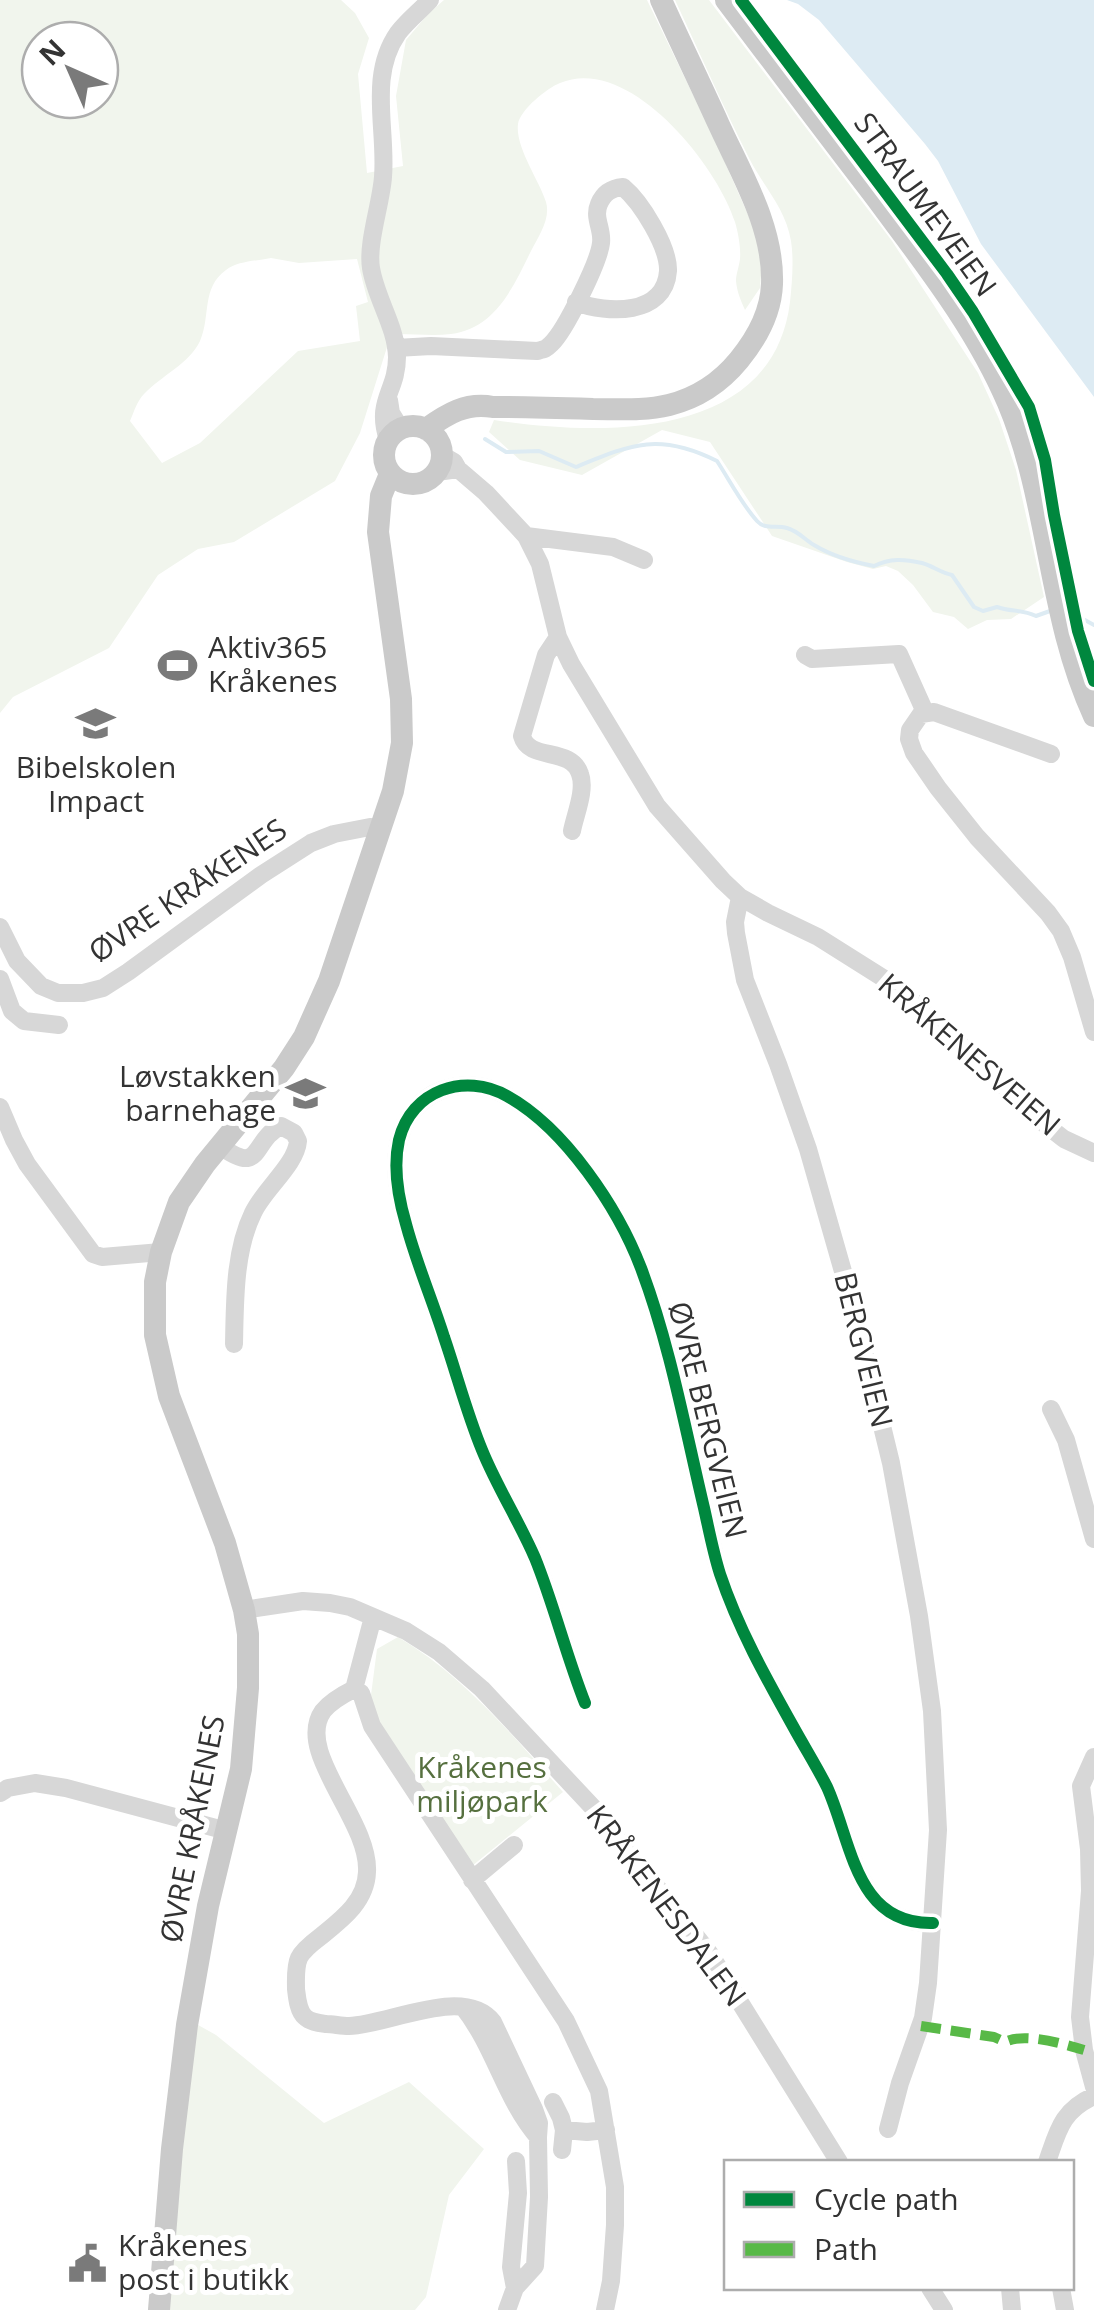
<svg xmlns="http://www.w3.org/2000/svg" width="1094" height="2310" font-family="'Open Sans',sans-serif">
<rect width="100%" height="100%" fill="#fff"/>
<path fill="#f1f5ed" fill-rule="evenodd" d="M0,0H341L355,13L369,38L358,74L367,173L403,166L396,96L406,40L428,14L444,0H647L715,140L753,226L762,263L760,288L745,310C741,301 737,292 736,281C736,274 739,267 740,259C741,248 738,232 735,222C717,165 629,54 560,83C547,88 520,110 518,124C515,147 539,180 546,202C551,219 538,237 531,251C513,287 496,328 451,334C434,336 415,334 398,334L388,344L360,433L335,481L234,542L198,549L158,575L109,648L13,697L0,713ZM40,40H100V100H40ZM271,258L299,263L357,259L368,302L356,306L360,341L298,351L200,443L162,463L130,421C134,412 137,401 144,394C161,376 190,363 200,341C211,316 201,288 226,270C238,261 256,261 271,258Z
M675,0H709L892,241L978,373L999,419L1016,470L1044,597L1011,619L987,620L968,629L954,617L933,612L913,585L898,571L886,566L873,569L847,562L772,536L710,442L662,430L582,475L520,460L489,432L494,420C599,436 773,442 790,302C792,283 794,260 791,241C786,209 764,187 750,160C723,107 700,53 675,0Z
M398,1637C464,1676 513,1736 563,1792L472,1866L376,1724L371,1695L377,1649Z
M191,2021L216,2035L324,2123L409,2082L484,2149L449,2195L426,2297L415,2310H154Z"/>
<path fill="#ddebf3" d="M787,0H1094V397L981,244L938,161L925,144L819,20L798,4Z"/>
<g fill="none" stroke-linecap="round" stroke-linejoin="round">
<path stroke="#ddebf3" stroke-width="4" d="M485,439L506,452L539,451L576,467C632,444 659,432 717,461C730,481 741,503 757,521C765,530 776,525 787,528C798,531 804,539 814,545C832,556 853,562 874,566C890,558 904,559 922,563C933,566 941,573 952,575L974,607L983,611L997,607C1011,612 1022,609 1036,616L1050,611
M1072,613L1094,625"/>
<path stroke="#d7d7d7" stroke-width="18" d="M396,348L431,346L537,351C545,349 546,349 551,344C565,331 599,262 601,243C603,229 593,218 599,204C604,192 612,188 623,187C641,202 669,247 668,271C665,316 607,314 576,302
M389,400L391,413L401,429
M388,440C375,400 397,392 397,357C396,326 376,299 371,268C367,243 381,204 383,177C387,129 368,76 398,33C407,21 420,11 430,0
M442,455L454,462L458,469L486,493L526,536L540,564L558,637L571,664L657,806L723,881L740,897L768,913L818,937L891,983L936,1021L1037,1118L1064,1139L1094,1153
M437,472L458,469
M526,536L613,547L644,560
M558,637L546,655L522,736C529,762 571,746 580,774C586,790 575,815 572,831
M805,655L812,659L899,654L925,712
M1051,754L934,712L921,714L910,730L909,739L914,753L938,788L977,837L1048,913L1061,931L1072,957L1094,1032
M740,897L735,922L736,933L745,980L778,1064L808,1149L852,1303L891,1463L919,1616L932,1711L938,1830L928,1983L923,2018L900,2083L888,2129
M0,927L17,961L41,986L58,993H83L103,988L128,972L261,875L311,843L334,834L370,827L381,828
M0,979L12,1011L24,1021L59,1025
M0,1107L14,1140L27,1164L93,1254L102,1257L161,1252
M219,1145C263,1178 251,1140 281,1126L294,1133L298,1141C296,1165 264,1189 253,1213C234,1252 235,1302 234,1344
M1051,1409L1066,1440L1094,1539
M244,1610L303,1601L330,1603L350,1607L406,1631L439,1652L482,1689L599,1814L710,1954L839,2162
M373,1617L354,1689L361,1693L372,1726L566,2021L599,2091L615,2187V2225L611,2281L605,2310
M354,1689C344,1694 331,1701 323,1711C294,1752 370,1820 367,1872C366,1902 341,1920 320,1937C312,1943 303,1950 299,1958C295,1967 296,1979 296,1989C297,1997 298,2011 305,2017C310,2022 319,2023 326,2024C333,2024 341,2026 349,2026C388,2025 464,1985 493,2022L534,2109L539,2123L538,2137C505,2099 495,2047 463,2007
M585,1703C566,1655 554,1605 535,1558C519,1521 497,1487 482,1450C467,1414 457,1375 444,1337C432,1299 416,1262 406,1224C398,1197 393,1167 399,1140C411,1090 465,1072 507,1096C565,1128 618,1208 641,1268C670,1345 685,1428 704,1508C709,1530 713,1552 720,1574C738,1628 766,1678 794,1728C805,1748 817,1767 827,1787C852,1842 855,1925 933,1923
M1094,1757L1081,1786L1089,1849L1090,1891L1080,2017L1084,2050L1094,2087
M0,1793L8,1788L35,1783L66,1788L227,1831
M472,1880L514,1845
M553,2102L561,2118L564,2130L587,2132L606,2130
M562,2150L564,2130
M1047,2162C1058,2131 1061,2111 1094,2096
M515,2288L535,2266L539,2197L538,2137
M930,2288L944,2310
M1010,2288L1012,2310
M1061,2288L1065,2310
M507,2310L515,2288L511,2267L518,2193L516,2161"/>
<path stroke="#cacaca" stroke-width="22" d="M726,0C776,66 826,133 877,199C925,264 976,328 1008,403C1050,503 1048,617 1094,716
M384 455a29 29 0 1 1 58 0a29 29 0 1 1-58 0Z
M426,429C447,414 466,402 493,407C527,407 560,408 593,409C618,409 645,411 669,405C697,398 721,382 739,360C757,338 771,312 772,284C774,228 742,175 719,125C700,83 680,42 661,0
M159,2310L172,2149L187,2025L208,1906L241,1769L248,1688V1634L244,1610L225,1543L169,1396L155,1335V1282L161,1252L179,1202L205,1164L284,1068L304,1037L329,981L393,791L402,743L401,699L378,532L381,496L390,474"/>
<path stroke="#58b947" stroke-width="10" stroke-dasharray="20 10" stroke-linecap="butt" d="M921,2026L994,2037L1005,2042C1024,2032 1064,2044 1084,2050"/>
<defs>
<path id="cycleway" d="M741,0L947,274L973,312L1029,407L1045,460L1054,515L1078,631L1094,681
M585,1703C566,1655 554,1605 535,1558C519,1521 497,1487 482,1450C467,1414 457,1375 444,1337C432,1299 416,1262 406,1224C398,1197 393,1167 399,1140C411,1090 465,1072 507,1096C565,1128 618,1208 641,1268C670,1345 685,1428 704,1508C709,1530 713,1552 720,1574C738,1628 766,1678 794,1728C805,1748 817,1767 827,1787C852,1842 855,1925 933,1923"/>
</defs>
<use href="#cycleway" stroke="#fff" stroke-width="19"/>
<use href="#cycleway" stroke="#00873e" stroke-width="12"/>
</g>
<defs>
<symbol id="stadium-bare" viewBox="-9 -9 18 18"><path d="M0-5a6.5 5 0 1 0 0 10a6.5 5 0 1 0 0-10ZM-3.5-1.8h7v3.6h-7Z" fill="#7a7a7a" stroke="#fff" stroke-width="2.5" paint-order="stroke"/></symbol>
<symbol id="school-bare" viewBox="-9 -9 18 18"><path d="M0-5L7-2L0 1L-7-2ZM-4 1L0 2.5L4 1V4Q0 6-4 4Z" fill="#7a7a7a" stroke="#fff" stroke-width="2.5" paint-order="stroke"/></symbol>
<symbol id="civic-bare" viewBox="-9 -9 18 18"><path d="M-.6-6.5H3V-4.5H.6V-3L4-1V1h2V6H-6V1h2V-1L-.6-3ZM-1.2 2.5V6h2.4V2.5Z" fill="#7a7a7a" stroke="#fff" stroke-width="2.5" paint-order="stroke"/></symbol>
</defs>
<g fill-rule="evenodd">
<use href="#stadium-bare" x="150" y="638" width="55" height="55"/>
<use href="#school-bare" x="68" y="696" width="55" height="55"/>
<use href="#school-bare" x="278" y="1066" width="55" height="55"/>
<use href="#civic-bare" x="60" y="2236" width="55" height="55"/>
</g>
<g text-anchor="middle" stroke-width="10" stroke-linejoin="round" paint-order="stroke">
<g font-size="30" fill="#333" stroke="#fff">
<text transform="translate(925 205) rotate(54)" y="10">STRAUMEVEIEN</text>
<text transform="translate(188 891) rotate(-34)" y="10">ØVRE KRÅKENES</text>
<text transform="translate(969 1055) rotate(41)" y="10">KRÅKENESVEIEN</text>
<text transform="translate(863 1350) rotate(76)" y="10">BERGVEIEN</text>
<text transform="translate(707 1420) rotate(76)" y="10">ØVRE BERGVEIEN</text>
<text transform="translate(193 1829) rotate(-79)" y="10">ØVRE KRÅKENES</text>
<text transform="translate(666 1906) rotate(53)" y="10">KRÅKENESDALEN</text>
</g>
<g font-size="30" fill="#333" stroke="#fff" text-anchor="start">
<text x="208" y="658">Aktiv365<tspan x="208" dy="34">Kråkenes</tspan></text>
<text x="96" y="778" text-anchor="middle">Bibelskolen<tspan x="96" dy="34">Impact</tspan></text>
<text x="276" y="1087" text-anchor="end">Løvstakken<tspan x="276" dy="34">barnehage</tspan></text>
<text x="118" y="2256">Kråkenes<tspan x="118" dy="34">post i butikk</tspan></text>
</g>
<g font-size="30" fill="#56703f" stroke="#fff">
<text x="482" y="1778">Kråkenes<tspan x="482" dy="34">miljøpark</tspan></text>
</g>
</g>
<rect x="724" y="2160" width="350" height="130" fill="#ffffff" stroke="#adadad" stroke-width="2.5"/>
<rect x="744" y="2192" width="50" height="15" fill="#00873e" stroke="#adadad" stroke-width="2.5"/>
<text x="814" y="2210" font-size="30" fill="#333333">Cycle path</text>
<rect x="744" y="2242" width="50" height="15" fill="#58b947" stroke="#adadad" stroke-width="2.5"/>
<text x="814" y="2260" font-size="30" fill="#333333">Path</text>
<g transform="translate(70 70) rotate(315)"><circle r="48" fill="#ffffff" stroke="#adadad" stroke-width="2.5"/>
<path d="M0-8L18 38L0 25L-18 38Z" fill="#7a7a7a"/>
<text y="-15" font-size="28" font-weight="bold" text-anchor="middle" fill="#333333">N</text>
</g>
</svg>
